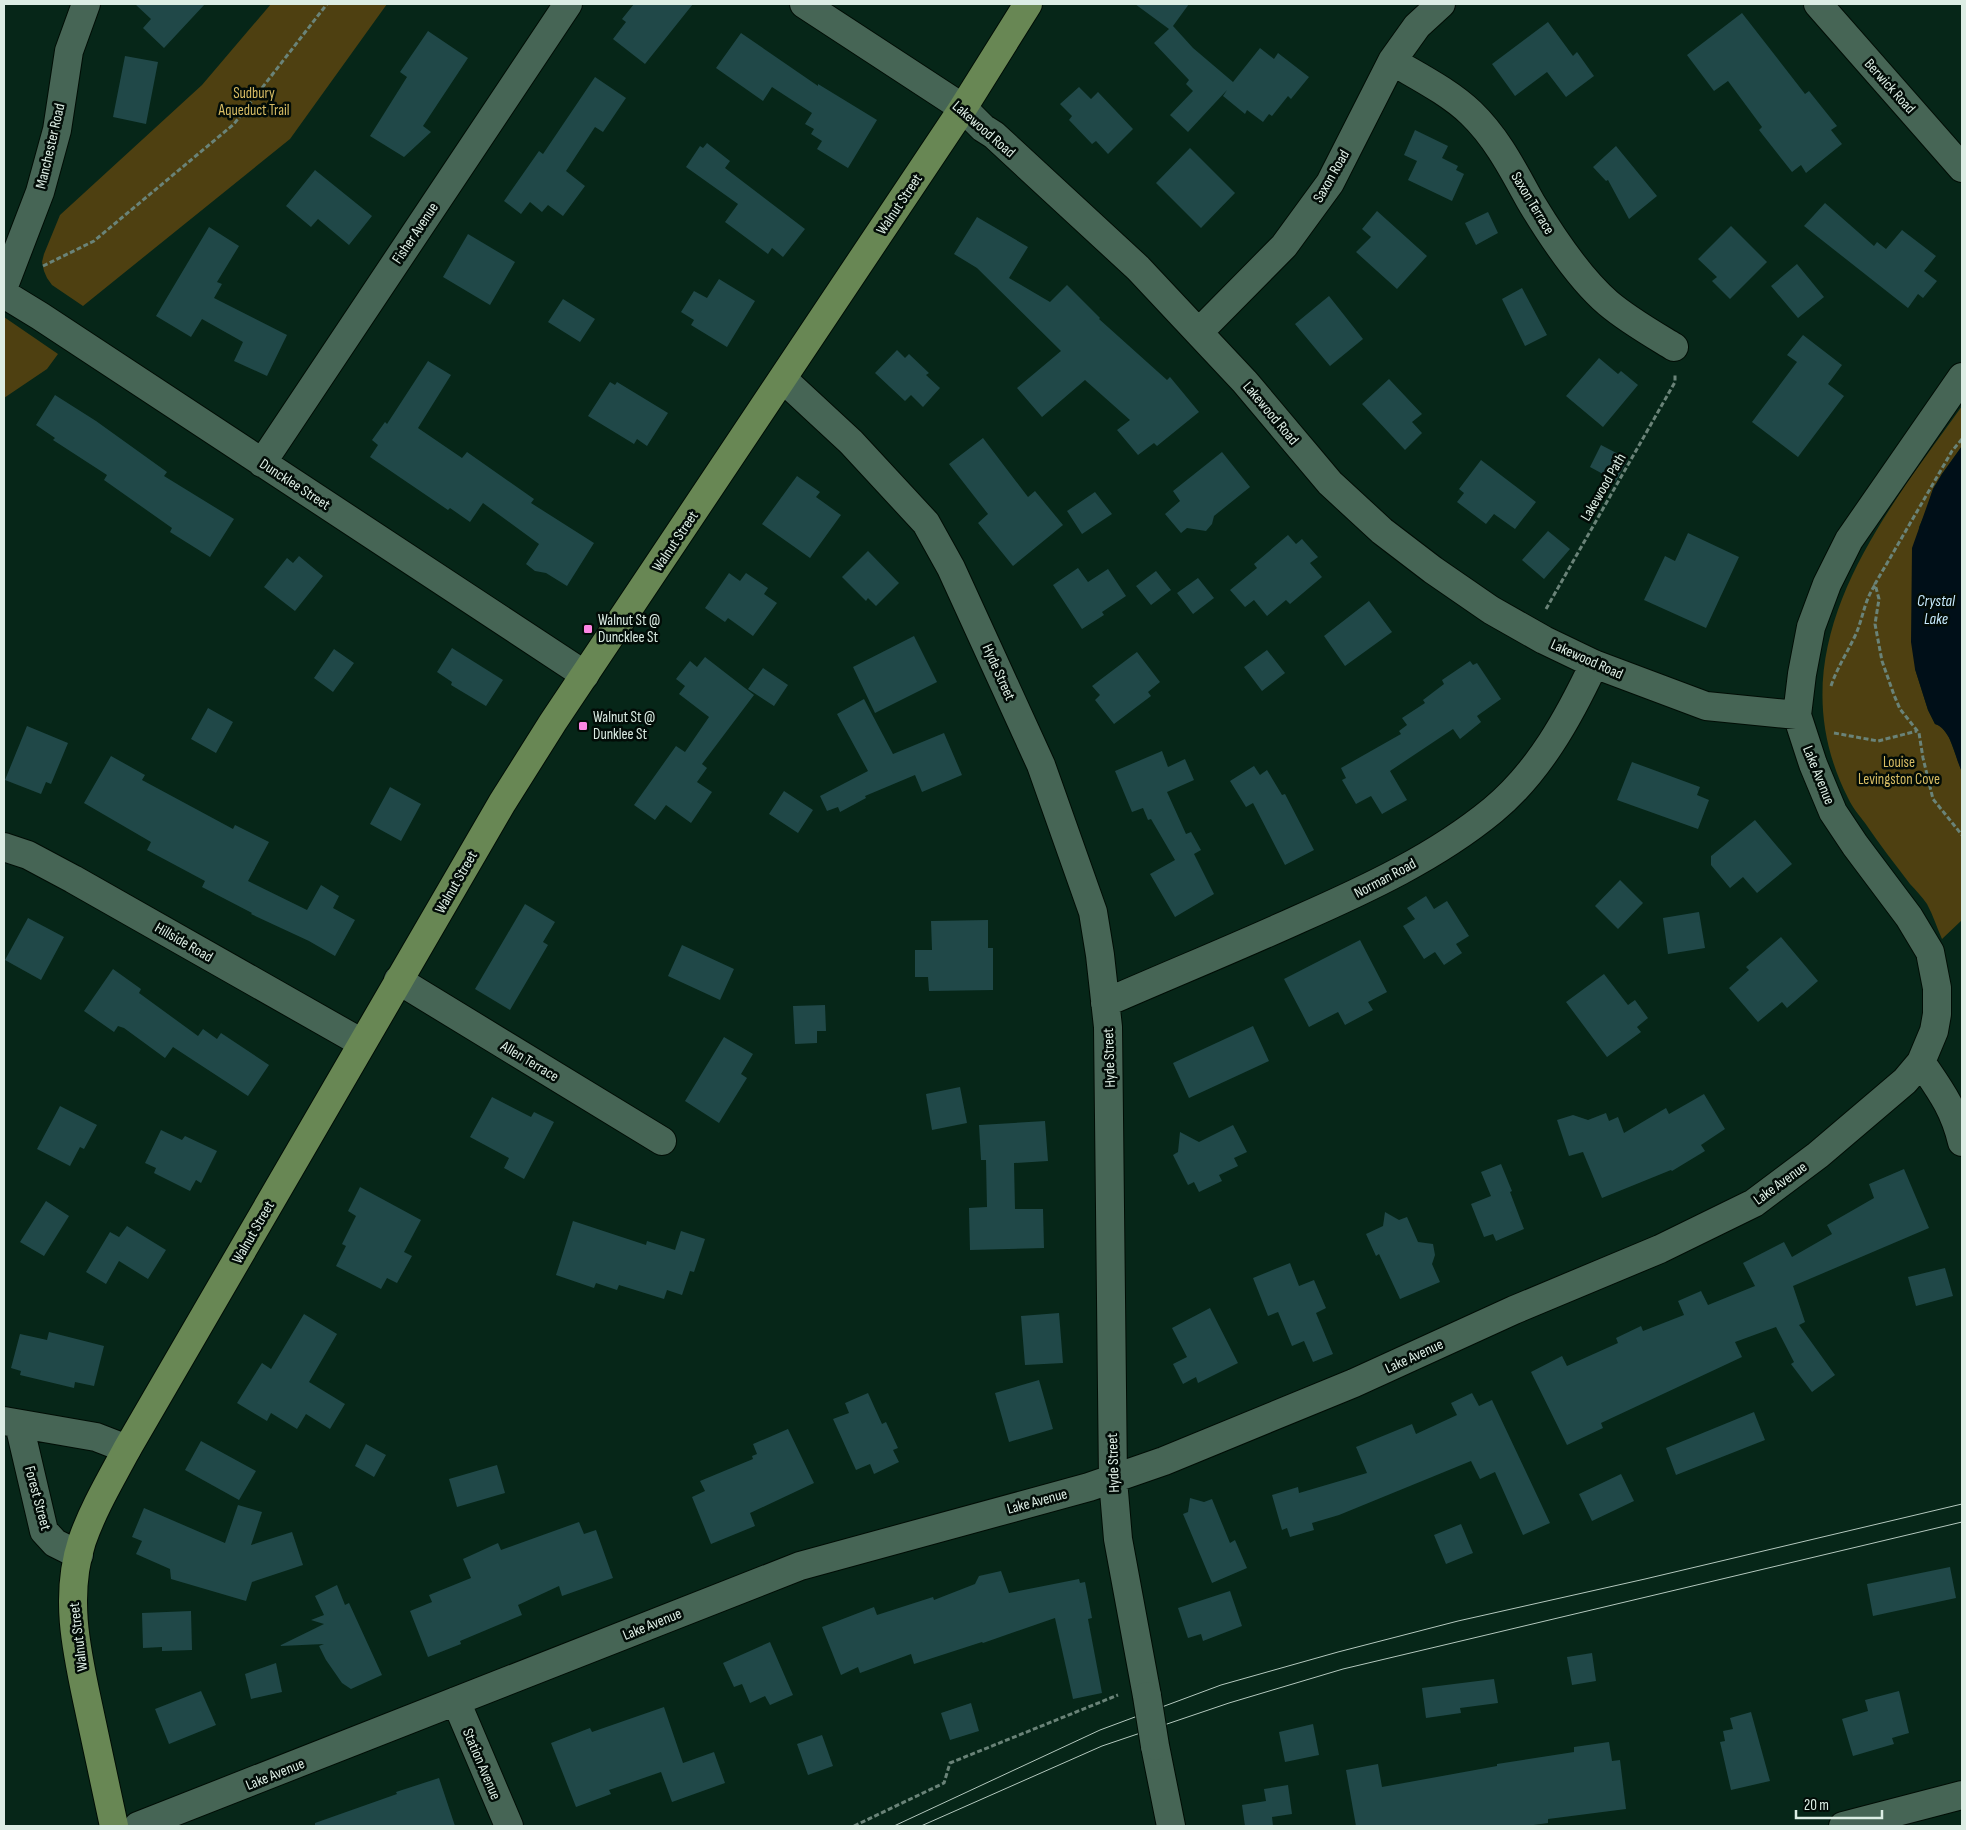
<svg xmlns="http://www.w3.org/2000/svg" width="1966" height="1830" font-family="'Sofia Sans Condensed',sans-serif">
<rect width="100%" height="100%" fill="#062618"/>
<path fill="#4e4011" d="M271,4H387L290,139L83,306L52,285L47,278L44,271L42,262L44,254L60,215L202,85Z
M4,317L58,354L47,369L4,398Z
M1962,406V446L1942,474L1933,489L1926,512L1919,527L1915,669L1928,710L1935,724L1941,726L1949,737L1962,772V920L1942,939C1937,928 1933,915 1927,904C1922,897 1916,890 1910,884C1895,864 1879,844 1865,823C1859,815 1852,807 1848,798C1773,650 1879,522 1962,406Z"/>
<path fill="#000f18" d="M1962,446V772C1955,758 1952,730 1935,724L1928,710L1915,669L1911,642L1912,548L1933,489L1942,474Z"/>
<path fill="#204848" d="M135,4H205L164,48L143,28L151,19Z
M634,4H693L645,64L613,39L626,22L622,19Z
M1135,4H1189L1173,26L1193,48L1233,82L1260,48L1274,59L1278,53L1309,77L1291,99L1288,96L1272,116L1269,114L1263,122L1247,110L1245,114L1223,96L1227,90L1188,132L1170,115L1193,91L1186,84L1189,80L1154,43L1169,29Z
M1742,13L1805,94L1809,91L1837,126L1831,130L1842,144L1806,173L1801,165L1792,172L1759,130L1762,127L1728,81L1714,91L1687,55Z
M1548,22L1573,56L1577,52L1594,76L1566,97L1547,72L1515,96L1492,64Z
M428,31L468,58L423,126L431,132L404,157L370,136L407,77L400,72Z
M741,33L818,86V84L877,120L848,168L817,149L822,141L811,134L814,129L805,124L812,113L772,87L763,101L716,68Z
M125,56L158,62L146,124L113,117Z
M595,77L626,98L603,132L595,127L566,171L585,186L563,216L548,205L542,212L530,202L521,214L504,201L539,151L543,154Z
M1079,87L1091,99L1098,92L1133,129L1108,154L1096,141L1092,144L1069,120L1072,116L1060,104Z
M1415,130L1448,146L1442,158L1458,166L1456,170L1464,174L1452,201L1408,180L1417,161L1404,155Z
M707,143L730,161L725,168L805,229L783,257L772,248L768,254L725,222L738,204L686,167L700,146L703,148Z
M1616,146L1657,196L1629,219L1608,180L1606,181L1593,167Z
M1190,148L1235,193L1201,228L1156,183Z
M315,170L372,216L349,245L318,219L311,227L286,206Z
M1825,203L1874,246L1877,242L1886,249L1902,230L1936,256L1924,271L1937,281L1923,298L1918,294L1908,308L1804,226Z
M1377,211L1427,256L1397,289L1356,252L1371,237L1362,229Z
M1488,212L1498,233L1476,245L1465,223Z
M977,217L1028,247L1009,278L1050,302L1067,285L1100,318L1099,319L1167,380L1170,377L1199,412L1157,446L1154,443L1138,455L1117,430L1130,420L1085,380L1042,417L1017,388L1061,351L977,268L954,254Z
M1731,226L1767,262L1730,299L1712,281L1717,277L1698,259Z
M209,227L239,246L217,282L222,284L214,298L287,335L267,376L234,361L243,342L202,319L191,337L156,316Z
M468,234L515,262L490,305L443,277Z
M1797,264L1824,297L1798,318L1771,286Z
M719,279L755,301L727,347L691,325L694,320L681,312L694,291L707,298Z
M1522,288L1547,335L1525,346L1502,299Z
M1329,296L1363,339L1330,366L1295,324Z
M563,299L595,319L580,342L548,322Z
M1803,335L1842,365L1828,384L1844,396L1798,457L1752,422L1797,362L1787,355Z
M897,350L905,358L909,354L929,373L926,375L940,388L923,407L911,395L905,401L875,373Z
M1599,358L1618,374L1621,371L1638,385L1603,427L1566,396Z
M428,361L451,375L418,428L462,458L467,452L534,499L531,503L594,543L567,586L546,573L535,571L526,564L539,544L483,503L470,522L450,508L448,510L370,457L378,445L372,440L385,422L387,424Z
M1389,379L1422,414L1412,422L1422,433L1405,450L1362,404Z
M610,382L615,385L617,382L668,413L647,446L637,439L634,444L588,416Z
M55,395L96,421L167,472L164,476L234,519L210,557L170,532L172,528L104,480L107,475L53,440L55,438L36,425Z
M983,438L1028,497L1035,491L1063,525L1013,566L978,523L988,514L949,464Z
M1601,445L1628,459L1616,481L1590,467Z
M1222,452L1250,487L1214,516L1212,524L1206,531L1187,528L1181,533L1165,514L1180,501L1173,491Z
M1481,460L1536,502L1515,529L1494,514L1486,524L1457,502L1464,493L1459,489Z
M797,476L820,492L816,497L841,515L810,558L762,524Z
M1095,492L1112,514L1082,534L1067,511Z
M1548,531L1570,549L1544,579L1522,560Z
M1688,533L1739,557L1706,628L1644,600L1665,556L1675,561Z
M1288,535L1296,544L1302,539L1318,557L1310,563L1322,577L1290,604L1286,600L1267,616L1254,600L1245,607L1230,590L1257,568L1254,564Z
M868,551L899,583L876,606L868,598L866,601L842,577Z
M299,556L323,576L295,611L264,587L287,558L293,563Z
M1078,568L1088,582L1108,569L1126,596L1102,612L1104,615L1082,629L1053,585Z
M1156,571L1171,590L1151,605L1136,586Z
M729,573L740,581L746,573L768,588L764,594L777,603L753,636L728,618L725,622L705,608Z
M1198,578L1214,598L1193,614L1177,593Z
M1369,601L1392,632L1345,666L1324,636Z
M914,636L937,682L875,713L853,667Z
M452,648L503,680L486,706L451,685L452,682L437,672Z
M334,649L354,663L333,692L314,678Z
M1267,650L1285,673L1262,691L1244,667Z
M1137,652L1160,682L1148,692L1151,696L1114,724L1095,700L1100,695L1092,686Z
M705,657L754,695L702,764L707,768L697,782L712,792L691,823L666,805L655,820L634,805L676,746L685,752L709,717L679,694L685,686L676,679L690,661L697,667Z
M1470,661L1473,665L1477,663L1501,699L1477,716L1481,722L1460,739L1453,729L1390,771L1407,800L1382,814L1371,796L1356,804L1342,780L1346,778L1341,768L1401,734L1399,731L1407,725L1402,718L1425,703L1423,700L1444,684L1442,680Z
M763,668L788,685L774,706L748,689Z
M864,699L893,754L944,733L962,775L922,792L915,775L865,796L866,798L840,812L838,807L827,811L820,796L868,771L837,714Z
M208,708L233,722L216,753L191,739Z
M27,726L68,743L51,784L46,782L41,794L5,780Z
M1162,751L1168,767L1185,759L1194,780L1167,792L1186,834L1191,832L1201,850L1194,854L1214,894L1175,917L1150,874L1175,860L1151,819L1148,820L1143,808L1132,812L1115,771Z
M111,756L145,775L142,780L233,829L235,825L269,842L248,881L307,910L321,885L339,896L333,908L355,920L335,956L309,941L251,914L252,913L202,887L205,881L147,850L151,842L84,803Z
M1632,762L1700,787L1697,795L1709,800L1698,829L1617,800Z
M1254,766L1260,775L1267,770L1282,795L1285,794L1314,850L1285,865L1253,803L1246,807L1230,781Z
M390,787L421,804L401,841L370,824Z
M784,791L813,810L798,833L769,814Z
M1755,820L1792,864L1757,893L1743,877L1730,888L1711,865V856Z
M1620,880L1643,903L1618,929L1595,906Z
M1426,896L1434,909L1447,901L1469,936L1456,944L1462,953L1444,965L1435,952L1424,959L1403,926L1415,919L1407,908Z
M525,904L555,922L543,942L548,945L510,1010L475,989Z
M1699,912L1705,948L1668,954L1663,918Z
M28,918L64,937L41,980L5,960Z
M988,920V948H993V990L929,991L928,977H915V950H932L931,921Z
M1781,937L1818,981L1787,1008L1782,1002L1758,1022L1729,988L1749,970L1746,967Z
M1360,940L1387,992L1368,1002L1373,1010L1345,1025L1338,1012L1309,1027L1284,979Z
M682,945L734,969L720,1000L668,976Z
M113,969L141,989L139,993L198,1036L203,1029L217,1039L221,1033L269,1065L248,1096L173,1047L165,1058L124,1028L118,1026L114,1032L84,1011Z
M1604,974L1628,1005L1635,1000L1648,1018L1637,1027L1641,1032L1607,1057L1566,1002Z
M825,1005L826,1031H817V1043L795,1044L793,1006Z
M1253,1026L1269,1061L1189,1098L1173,1063Z
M724,1037L753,1054L741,1074L747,1078L719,1123L685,1101Z
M960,1087L967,1123L932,1130L926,1094Z
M1704,1094L1725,1129L1701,1145L1705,1151L1672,1171L1671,1170L1602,1198L1583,1152L1569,1156L1557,1120L1573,1115L1588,1120L1606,1113L1609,1121L1618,1117L1624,1133L1666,1108L1669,1114Z
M492,1097L531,1117L534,1112L554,1122L524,1179L504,1168L509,1158L470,1137Z
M60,1106L97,1125L84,1149L80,1147L70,1166L37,1149Z
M1045,1121L1048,1161L1014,1163L1015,1209H1043L1044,1248L970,1250L969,1208L987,1207L986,1160H981L979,1125Z
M1233,1125L1247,1152L1234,1158L1238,1166L1219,1175L1222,1181L1199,1192L1194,1182L1188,1185L1173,1155L1178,1152L1180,1132L1199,1142Z
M161,1130L182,1140L185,1136L217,1151L201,1183L196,1180L190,1191L154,1173L156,1168L145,1163Z
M1501,1164L1512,1191L1510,1192L1524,1229L1496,1241L1493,1234L1484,1237L1471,1204L1491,1196L1481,1172Z
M1904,1169L1929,1228L1793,1286L1805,1322L1799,1325L1835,1375L1812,1392L1791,1364L1794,1362L1776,1327L1735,1342L1742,1357L1601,1423L1603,1428L1567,1445L1531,1372L1562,1356L1567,1366L1618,1343L1616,1338L1641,1326L1643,1331L1684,1315L1678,1301L1701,1291L1708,1305L1755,1286L1743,1263L1784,1242L1792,1257L1832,1234L1827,1225L1874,1198L1869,1184Z
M360,1187L421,1220L404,1252L412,1256L397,1283L387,1278L381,1289L336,1266L346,1246L342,1244L356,1216L348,1211Z
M46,1201L69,1216L44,1256L20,1242Z
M1385,1212L1399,1220L1407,1217L1418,1242L1433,1244L1435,1255L1432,1264L1440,1282L1400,1299L1379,1254L1376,1256L1366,1234L1383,1226Z
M573,1221L646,1245L647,1241L675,1250L681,1231L705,1239L694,1272L690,1271L682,1295L667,1290L664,1299L619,1285L617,1290L596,1283L594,1288L556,1275Z
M127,1226L166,1250L148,1279L119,1261L106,1284L86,1272L110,1232L119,1237Z
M1290,1263L1299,1286L1314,1280L1326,1308L1316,1313L1333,1354L1313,1362L1304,1341L1292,1346L1278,1312L1268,1316L1253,1278Z
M1945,1268L1953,1296L1916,1306L1908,1277Z
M1210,1308L1238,1363L1198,1383L1196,1377L1183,1384L1173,1364L1187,1357L1172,1328Z
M1059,1313L1063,1363L1025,1365L1021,1316Z
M304,1314L337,1334L309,1382L345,1404L330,1429L306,1414L297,1429L271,1413L267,1421L237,1403L262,1363L271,1369Z
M49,1332L104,1346L94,1386L75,1382L74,1388L20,1375L21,1371L11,1368L20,1334L47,1340Z
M1039,1380L1053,1429L1009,1442L995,1393Z
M868,1393L882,1424L886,1422L898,1448L893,1450L899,1462L874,1474L870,1464L856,1470L833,1419L849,1413L845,1403Z
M1472,1393L1479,1406L1492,1400L1550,1523L1523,1535L1495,1472L1480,1479L1471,1461L1339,1515L1312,1523L1314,1530L1290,1537L1287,1528L1282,1530L1272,1495L1298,1487L1299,1493L1367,1473L1356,1447L1412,1424L1416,1434L1457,1415L1451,1403Z
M1754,1412L1765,1440L1676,1475L1666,1448Z
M788,1429L814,1483L750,1513L755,1526L711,1544L692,1497L705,1491L700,1481L753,1459L752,1456L757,1454L753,1444Z
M201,1441L256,1471L239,1500L185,1470Z
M366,1444L386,1455L374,1477L355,1466Z
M497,1465L505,1493L457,1507L449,1479Z
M1621,1474L1634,1501L1592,1521L1579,1494Z
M1190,1498L1204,1502L1212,1499L1230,1543L1235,1540L1247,1568L1212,1583L1183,1514L1188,1512Z
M238,1505L262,1512L251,1545L292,1532L303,1565L252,1582L246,1601L171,1579L170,1569L136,1554L142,1541L132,1537L144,1508L225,1543Z
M579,1522L584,1534L596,1530L613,1578L562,1596L559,1586L518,1605L522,1615L460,1641L461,1644L428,1657L410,1611L432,1602L429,1595L471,1578L463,1559L498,1543L501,1550Z
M1461,1524L1473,1553L1446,1564L1434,1535Z
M1950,1567L1956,1598L1873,1616L1867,1584Z
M1001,1571L1009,1593L1079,1579L1080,1583L1085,1582L1092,1618L1088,1619L1102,1693L1073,1699L1055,1618L983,1643L982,1642L914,1664L911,1654L860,1673L858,1667L841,1675L822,1627L874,1607L877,1615L933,1597L934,1600L975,1584L979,1576Z
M337,1585L345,1605L349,1603L382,1675L351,1689L342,1683L326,1660L319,1646L324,1644L279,1646L324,1624L311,1620L324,1615L315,1596Z
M1230,1591L1242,1626L1203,1641L1201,1634L1188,1638L1178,1608Z
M191,1611L192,1650L162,1651V1647L143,1648L142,1613Z
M770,1642L793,1695L770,1705L765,1696L750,1703L742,1684L734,1687L723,1663Z
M1592,1653L1596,1681L1572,1685L1567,1657Z
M276,1663L282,1692L251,1699L245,1674Z
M1494,1679L1498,1703L1460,1708L1461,1713L1426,1718L1422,1688Z
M201,1691L216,1725L169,1744L155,1709Z
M1899,1691L1909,1733L1892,1738L1894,1744L1853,1756L1842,1719L1868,1711L1865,1700Z
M971,1703L979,1731L950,1740L941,1713Z
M664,1707L683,1763L714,1752L725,1783L672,1802L661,1772L609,1790L611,1794L576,1807L551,1743L590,1728L592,1732Z
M1751,1712L1770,1781L1731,1790L1720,1742L1725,1741L1723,1731L1733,1729L1730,1718Z
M1313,1724L1319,1755L1285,1762L1279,1732Z
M822,1735L833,1766L808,1775L797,1744Z
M1609,1742L1612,1761L1620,1760L1626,1809L1548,1819V1823L1526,1826H1356L1346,1770L1378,1764L1382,1787L1497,1766V1764L1574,1752V1747Z
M439,1778L455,1826H315V1823L397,1794L396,1792Z
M1288,1785L1292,1814L1272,1817L1273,1826H1245L1242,1805L1266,1801L1264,1789Z"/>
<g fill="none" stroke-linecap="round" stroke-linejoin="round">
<defs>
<path id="minor" d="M804,4L963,108L983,128L994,135L1138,268L1245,382L1330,483L1382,531L1433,570L1491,610L1544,640L1594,664L1706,706L1797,715
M1818,4L1962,168
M1392,61C1419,77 1449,92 1471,113C1498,139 1514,172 1532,204C1552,237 1579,278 1608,303C1628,320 1651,333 1674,347
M4,286L40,192L57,130L69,51L86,4
M4,294L40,316L585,675
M1199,332L1284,246L1330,183L1392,61L1417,26L1441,4
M783,379L851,442L926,523L951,568L1041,765L1093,912L1100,955L1108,1027L1113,1480L1118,1539L1147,1696
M262,463L568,4
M4,847L28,855L73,879L362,1043
M398,980L662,1141
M1105,1003C1169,975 1235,948 1299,919C1367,889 1436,857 1493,810C1539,772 1569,717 1594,664
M1921,1062C1940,1090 1954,1108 1962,1142
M4,1421L96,1437L127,1449
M19,1424L44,1531L55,1543L79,1555
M456,1701L509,1826
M1155,1746L1171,1826
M138,1826L800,1566L1089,1487L1164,1461L1354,1383L1514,1310L1660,1249L1754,1203L1818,1155L1905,1081L1921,1062L1934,1031L1937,1014V988L1930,952L1909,917L1855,845L1833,812L1813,764L1797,715L1802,674L1811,627L1827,584L1849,540L1962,377
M1843,1826L1962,1795"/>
<path id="major" d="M114,1826C106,1789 98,1752 90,1714C78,1657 63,1599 82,1541C93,1509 111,1479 127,1449L502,803L553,722L963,108L1028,4"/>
</defs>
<use href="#minor" stroke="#000d05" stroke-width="30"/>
<use href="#major" stroke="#000d05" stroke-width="30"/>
<path stroke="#6a8378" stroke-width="3" stroke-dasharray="5 2.5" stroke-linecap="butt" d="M43,266L94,241L234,124L327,4
M1962,439L1952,451L1875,584L1879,599L1875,624L1882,661L1894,695L1900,709L1919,733L1923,758L1933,799L1962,835
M1546,609L1675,382V375
M1831,686C1837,668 1847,653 1855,636C1863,619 1864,601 1875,585
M1834,733L1878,741L1917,731
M854,1826L944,1783L950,1763L1118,1695"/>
<use href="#minor" stroke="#466555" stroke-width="28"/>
<use href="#major" stroke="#688754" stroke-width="28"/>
<path stroke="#b4c8be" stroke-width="1" d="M894,1826L1100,1730L1221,1685L1338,1652L1458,1621L1645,1579L1962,1504
M921,1826L1102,1746L1229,1703L1343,1669L1962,1522"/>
<defs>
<path id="minor-bridge" d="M1147,1696L1155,1746"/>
</defs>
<use href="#minor-bridge" stroke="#000d05" stroke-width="30" stroke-linecap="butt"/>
<use href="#minor-bridge" stroke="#466555" stroke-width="28"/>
</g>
<g fill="#fc86e3" stroke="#020c07" stroke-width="2">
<rect x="583" y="624" width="10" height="10" rx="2.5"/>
<rect x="578" y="721" width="10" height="10" rx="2.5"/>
</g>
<g text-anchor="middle" stroke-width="5" stroke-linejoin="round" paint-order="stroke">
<g font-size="15" fill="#dcede4" stroke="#020c07">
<text transform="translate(1890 86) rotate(48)" y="5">Berwick Road</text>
<text transform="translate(984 129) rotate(41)" y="5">Lakewood Road</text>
<text transform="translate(50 146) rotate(-77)" y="5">Manchester Road</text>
<text transform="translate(1331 176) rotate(-60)" y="5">Saxon Road</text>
<text transform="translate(1533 203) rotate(59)" y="5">Saxon Terrace</text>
<text transform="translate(899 204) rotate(-56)" y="5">Walnut Street</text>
<text transform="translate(415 233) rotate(-56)" y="5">Fisher Avenue</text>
<text transform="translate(1271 413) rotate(50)" y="5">Lakewood Road</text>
<text transform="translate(295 484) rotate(33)" y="5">Duncklee Street</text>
<text transform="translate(1603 487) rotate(-60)" y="5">Lakewood Path</text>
<text transform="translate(675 541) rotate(-56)" y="5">Walnut Street</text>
<text transform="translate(1587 659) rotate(24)" y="5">Lakewood Road</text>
<text transform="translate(999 672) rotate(66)" y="5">Hyde Street</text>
<text transform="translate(1819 775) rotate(68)" y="5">Lake Avenue</text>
<text transform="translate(1385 878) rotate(-28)" y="5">Norman Road</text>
<text transform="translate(456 882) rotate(-60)" y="5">Walnut Street</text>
<text transform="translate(184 942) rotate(30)" y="5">Hillside Road</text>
<text transform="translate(1109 1058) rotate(-92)" y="5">Hyde Street</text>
<text transform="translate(530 1061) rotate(31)" y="5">Allen Terrace</text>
<text transform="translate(1780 1183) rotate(-36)" y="5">Lake Avenue</text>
<text transform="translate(253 1232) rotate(-60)" y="5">Walnut Street</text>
<text transform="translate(1414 1356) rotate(-25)" y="5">Lake Avenue</text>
<text transform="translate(1113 1463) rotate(-92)" y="5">Hyde Street</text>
<text transform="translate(38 1498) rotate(75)" y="5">Forest Street</text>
<text transform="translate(1037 1501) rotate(-15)" y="5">Lake Avenue</text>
<text transform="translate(652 1624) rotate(-22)" y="5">Lake Avenue</text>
<text transform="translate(78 1637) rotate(-97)" y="5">Walnut Street</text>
<text transform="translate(482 1764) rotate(67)" y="5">Station Avenue</text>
<text transform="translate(275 1774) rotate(-22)" y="5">Lake Avenue</text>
</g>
<g font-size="15" fill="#d7bc64" stroke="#020c07">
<text x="254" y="98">Sudbury<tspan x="254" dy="17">Aqueduct Trail</tspan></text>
<text x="1899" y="767">Louise<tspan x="1899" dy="17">Levingston Cove</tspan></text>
</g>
<g font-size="15" fill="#dcede4" stroke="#020c07" text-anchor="start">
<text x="598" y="625">Walnut St @<tspan x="598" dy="17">Duncklee St</tspan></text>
<text x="593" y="722">Walnut St @<tspan x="593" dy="17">Dunklee St</tspan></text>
</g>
<g font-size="16" font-style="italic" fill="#c7eafd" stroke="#020c07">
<text x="1936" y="606">Crystal<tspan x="1936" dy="18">Lake</tspan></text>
</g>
</g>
<rect width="1966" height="1830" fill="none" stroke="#dcede4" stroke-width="10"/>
<path d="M1796 1810v8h86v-8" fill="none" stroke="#dcede4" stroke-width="2.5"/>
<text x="1804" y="1810" font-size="15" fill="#dcede4" stroke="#020c07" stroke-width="4" paint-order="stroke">20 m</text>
</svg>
